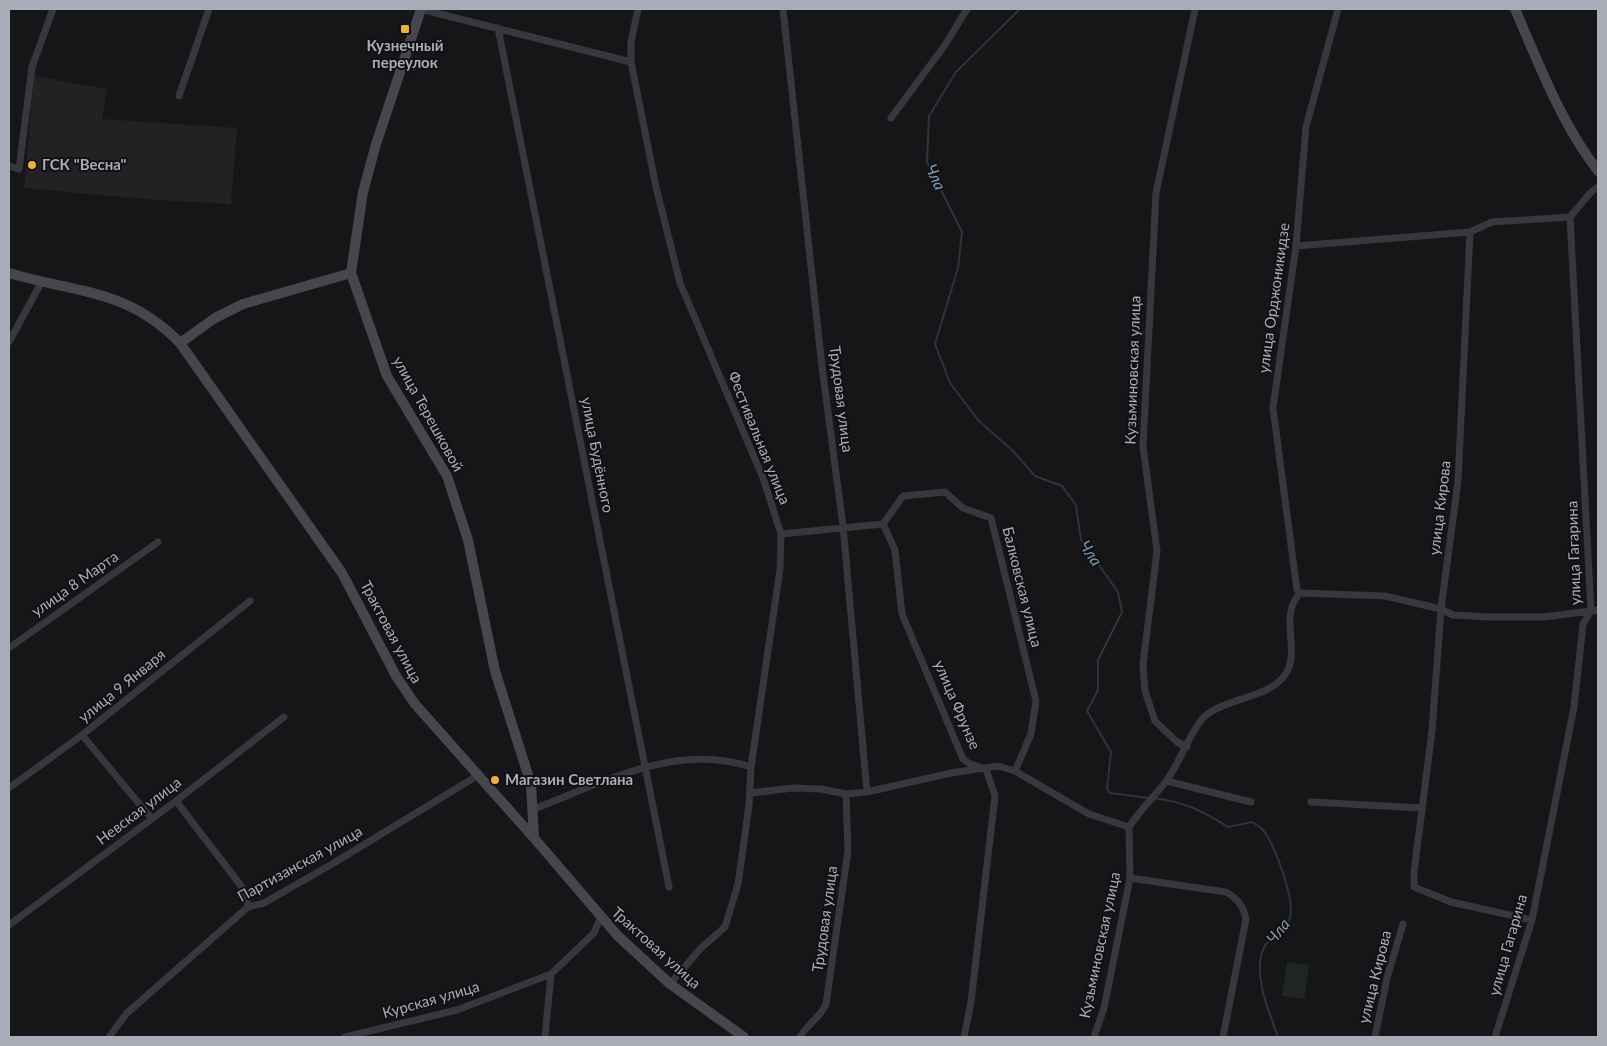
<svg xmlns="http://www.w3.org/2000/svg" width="1607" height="1046" font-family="Lato,sans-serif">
<rect width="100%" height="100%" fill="#161618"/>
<path fill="#222225" d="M34,76L107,89L102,119L237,128L231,204L156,200L24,188Z"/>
<path fill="#1e261f" d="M1287,962L1309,965L1304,999L1282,996Z"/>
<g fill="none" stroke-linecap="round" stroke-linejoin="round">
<path stroke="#2c353c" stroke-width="2" d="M1020,9L956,72L929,116L927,162L962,232L958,268L935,344L950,383L978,420L1013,451L1035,476L1062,486L1076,505L1081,540L1118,592L1122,612L1098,660V690L1087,711L1111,752L1107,788L1110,793L1149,798
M1154,798C1184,802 1203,811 1228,827L1252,822C1255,824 1259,826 1261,828C1275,842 1297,904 1289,921C1282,935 1265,936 1261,956C1256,984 1269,1011 1278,1037"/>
<path stroke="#37383d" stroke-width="7" d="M420,9L631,62
M638,9L631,42V62L656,187L680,283L763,478L781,534L780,569L751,767L749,805L738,884L725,927L701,948L670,984
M783,9L822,367L843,526L867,792
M498,28L669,887
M179,96L209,9
M891,118L945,45L967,9
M9,166L19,169L32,67L53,9
M1296,246L1470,232
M9,342L41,283
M883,524L895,550L902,614L963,759L970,764L983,768
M781,534L883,524L903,496L945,492L963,508L991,518L1036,701L1031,734L1015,771
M1300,593L1297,590L1273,408L1296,246L1306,127L1338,9
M9,648L158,542
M82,735L151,818
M1187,747L1177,742L1155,721L1145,691L1143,664L1157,551L1143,446L1156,193L1195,9
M1167,781L1251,802
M9,788L82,735L250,601
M750,793L793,788L821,789L846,794L867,792L951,773L998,766L1015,771L1089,814L1129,827
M176,801L245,891L248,907
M1311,802L1422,808
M532,810C602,783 676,742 751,767
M1129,827C1140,810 1155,796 1167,780C1179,764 1192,728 1204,717C1225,698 1268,698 1284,676C1303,652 1277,618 1300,593L1385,596L1441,609L1453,615L1489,617H1544L1598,610
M1130,878L1226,892C1238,899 1243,905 1246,919L1223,1037
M1532,920L1451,902L1414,887V872L1432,731L1441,609L1458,481L1470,232L1492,222L1570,217
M9,925L176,801L284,717
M109,1037L127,1013L248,907L264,903L332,864L477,776
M345,1037L457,1010L551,974
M545,1037L551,974L594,933L600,919
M800,1037C807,1024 820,1018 826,1004L848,851L846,794
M964,1037L971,1002L995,796L986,769
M1094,1037L1104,1008L1130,878L1129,827
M1375,1037L1387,978L1403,924
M1495,1037L1532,920L1574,707L1583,624L1591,611L1570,217L1591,192L1598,187"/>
<path stroke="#45474d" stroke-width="10" d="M421,9L376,144L363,192L351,273L387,376L447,476L468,540L495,671L531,784L534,838
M1515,9C1539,64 1561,123 1598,171
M9,273C75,293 127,288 180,343L342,573L396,676L415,704L534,838L618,936L670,984L744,1037
M180,343L215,318L243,304L351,273"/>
</g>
<g fill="#f2b134" stroke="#111113" stroke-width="2">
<rect x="400" y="24" width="10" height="10" rx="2.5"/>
<circle cx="32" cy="165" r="5"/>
<circle cx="495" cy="780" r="5"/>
</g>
<g text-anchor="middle" stroke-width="4" stroke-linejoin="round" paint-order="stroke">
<g font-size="15" font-weight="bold" fill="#a8adb8" stroke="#111113" text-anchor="start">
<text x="405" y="51" text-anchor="middle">Кузнечный<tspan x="405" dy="17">переулок</tspan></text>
<text x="42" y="170">ГСК "Весна"</text>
<text x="505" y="785">Магазин Светлана</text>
</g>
<g font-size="15" fill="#a8adb8" stroke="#111113">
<text transform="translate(1274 298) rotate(-82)" y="5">улица Орджоникидзе</text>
<text transform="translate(1133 370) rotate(-88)" y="5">Кузьминовская улица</text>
<text transform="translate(841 399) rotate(83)" y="5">Трудовая улица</text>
<text transform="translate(428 414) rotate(61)" y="5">улица Терешковой</text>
<text transform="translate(759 438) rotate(68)" y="5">Фестивальная улица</text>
<text transform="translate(597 455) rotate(79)" y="5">улица Будённого</text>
<text transform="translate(1440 508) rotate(-83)" y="5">улица Кирова</text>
<text transform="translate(1574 553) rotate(-92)" y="5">улица Гагарина</text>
<text transform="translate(75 584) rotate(-35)" y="5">улица 8 Марта</text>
<text transform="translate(1022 587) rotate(76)" y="5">Балковская улица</text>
<text transform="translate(391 632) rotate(62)" y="5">Трактовая улица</text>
<text transform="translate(122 686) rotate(-39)" y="5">улица 9 Января</text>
<text transform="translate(957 705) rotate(67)" y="5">улица Фрунзе</text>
<text transform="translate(139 811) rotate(-37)" y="5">Невская улица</text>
<text transform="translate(300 864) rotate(-29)" y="5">Партизанская улица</text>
<text transform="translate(825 919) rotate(-82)" y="5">Трудовая улица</text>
<text transform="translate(1100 945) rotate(-78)" y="5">Кузьминовская улица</text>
<text transform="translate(1508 945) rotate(-74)" y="5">улица Гагарина</text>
<text transform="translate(656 948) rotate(42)" y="5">Трактовая улица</text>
<text transform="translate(1375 977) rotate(-76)" y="5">улица Кирова</text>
<text transform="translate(431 1000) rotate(-16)" y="5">Курская улица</text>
</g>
<g font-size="16" font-style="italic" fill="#7f9bb3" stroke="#111113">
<text transform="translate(936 177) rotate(66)" y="6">Чла</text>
<text transform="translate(1091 553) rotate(57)" y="6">Чла</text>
<text transform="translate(1278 931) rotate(-51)" y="6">Чла</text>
</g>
</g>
<rect width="1607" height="1046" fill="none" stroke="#a8adb8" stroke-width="20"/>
</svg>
